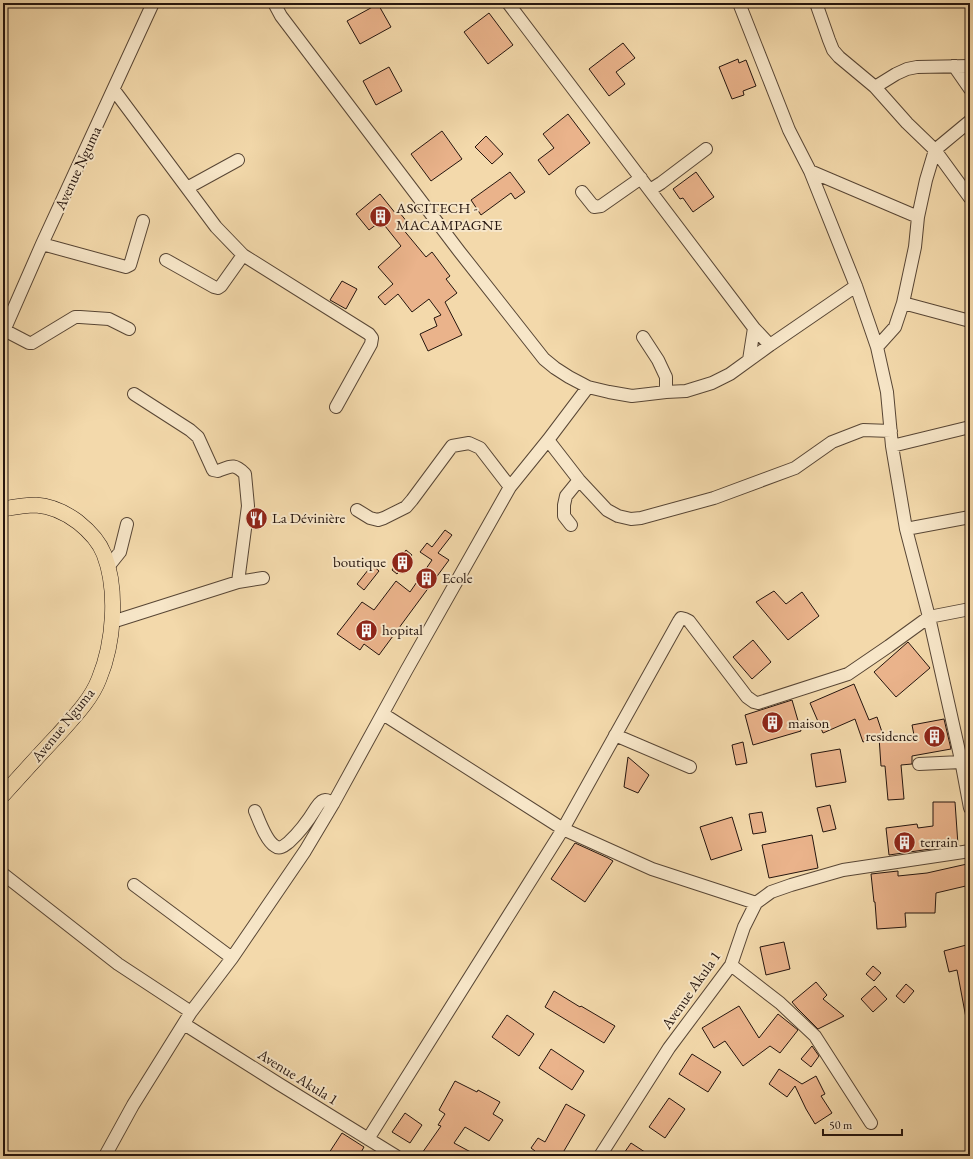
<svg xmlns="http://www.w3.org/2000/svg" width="973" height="1159" font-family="'EB Garamond',serif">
<rect width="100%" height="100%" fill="#f3d9ab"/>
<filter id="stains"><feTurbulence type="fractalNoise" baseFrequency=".005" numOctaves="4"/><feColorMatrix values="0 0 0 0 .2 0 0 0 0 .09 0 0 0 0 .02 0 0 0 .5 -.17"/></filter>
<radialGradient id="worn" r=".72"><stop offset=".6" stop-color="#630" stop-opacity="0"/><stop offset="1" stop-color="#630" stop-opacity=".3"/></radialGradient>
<path fill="#eab38b" stroke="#25150e" d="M378,4L391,27L360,44L347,21Z
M489,13L513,45L488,64L464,32Z
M623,43L635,58L616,72L625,84L609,96L589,69Z
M738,59L739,63L746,60L756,86L743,91L744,95L732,99L719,67Z
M389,67L402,91L376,105L363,81Z
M568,114L590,143L549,175L538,160L554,148L543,134Z
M442,131L462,159L431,181L411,154Z
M486,136L503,154L492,164L475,147Z
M510,172L525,192L515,199L511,193L481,215L471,200Z
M696,172L714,197L693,212L683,198L680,199L673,189Z
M380,194L396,214L399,212L408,223L402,228L426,257L432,252L450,276L446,279L457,293L445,302L462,335L428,351L420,334L437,326L434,318L441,315L429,299L412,312L398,294L385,305L378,297L393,284L378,267L401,246L381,221L369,230L356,214Z
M342,281L357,289L346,309L330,300Z
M445,530L452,535L438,553L449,560L379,655L364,644L360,650L337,634L362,602L374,610L396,581L410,592L432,560L420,552L427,543L432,547Z
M406,550L412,555L397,574L392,570Z
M372,565L379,571L364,590L357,584Z
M774,591L786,604L802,592L819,616L788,640L756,602Z
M753,640L771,662L752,679L733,657Z
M908,642L930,668L896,697L874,672Z
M854,684L869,720L877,717L883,735L863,742L855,719L823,733L810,703Z
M792,700L801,731L753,745L745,715Z
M944,719L951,749L912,756V764L901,765L904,799L888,800L885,766H881L879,737L914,735L912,725Z
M743,742L747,763L736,765L732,745Z
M840,749L846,782L816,787L811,754Z
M628,757L649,775L638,793L624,787Z
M933,802H955L958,845L889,855L886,828L917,824L918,828L933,826Z
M830,805L836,829L823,832L817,808Z
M762,812L766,832L753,834L749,814Z
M732,817L742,850L711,860L700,827Z
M812,835L818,868L769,878L762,845Z
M575,843L608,858L613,861L585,902L551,879Z
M967,864L970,879V885L936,893L935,913H905L906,927L877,929L875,902H874L871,874L898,871V876L927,873Z
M784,942L790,969L766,975L760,947Z
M970,944V1017L966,1018L957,970L949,972L944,951Z
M873,966L881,973L874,981L866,974Z
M816,982L827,995L823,999L844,1016L818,1029L797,1008L792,1002Z
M906,984L914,991L904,1003L896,996Z
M875,986L887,999L873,1012L861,999Z
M554,991L580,1007L581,1006L615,1026L604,1043L545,1007Z
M739,1006L759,1038L778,1014L798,1030L780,1053L770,1046L743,1066L725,1041L714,1048L702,1028Z
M507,1015L534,1034L519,1056L492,1037Z
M812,1046L819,1056L811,1067L801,1059Z
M551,1049L584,1071L572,1090L539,1068Z
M692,1054L721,1072L708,1092L679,1074Z
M779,1069L802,1084L816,1076L825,1094L821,1096L832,1113L815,1124L806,1109L795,1086L787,1097L769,1084Z
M455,1081L477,1092L478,1090L500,1102L493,1114L503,1120L489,1141L465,1127L454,1143L478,1156H420L441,1126L438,1125L445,1114L439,1110Z
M669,1098L685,1109L665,1138L649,1127Z
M566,1104L585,1115L561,1156H531L535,1151L531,1148L538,1138L545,1142Z
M405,1113L422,1125L410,1143L392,1132Z
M342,1133L364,1147L359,1156H327Z
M631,1143L651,1156H622Z"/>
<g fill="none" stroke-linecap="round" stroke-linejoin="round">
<defs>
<path id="minor" d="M274,3L281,16L459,251L544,359L555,368L569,377L588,387L609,392L632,396L666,392L686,391L712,383L730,374L770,345L856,286
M508,3L754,328L770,345
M739,3L789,130L810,171L856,286L877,347L887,392L892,446L906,529L929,617L961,760L970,808
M816,3L829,40L833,50L839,57L875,87L907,123L935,150L970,198
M954,66L970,89
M875,87L896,74L907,69L917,67L970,66
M114,90L216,227L243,255L369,334L372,338L371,344L336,407
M810,171L918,217
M187,188L238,160
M650,190L661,183L706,149
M582,192L594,207L601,206L641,178
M42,244L126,267L130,265L143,221
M166,260L214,287L218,288L221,286L243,255
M903,303L970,321
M4,330L29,343H32L75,317H80L109,319L129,329
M3,333L42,244L153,3
M643,337L658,360L666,377V392
M877,347L895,327L903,303L915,247L918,217L926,180L935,150L970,121
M749,360L754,328
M134,394L190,430L198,437L213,470L218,471C231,466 234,463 245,474L248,506L238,582
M548,440L579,480L607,510L618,516L631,519L641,518L714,498L795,468L832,442L863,430L891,431
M892,446L970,427
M357,510L370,518L378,520L384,518L406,507L412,500L452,446L469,443L480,448L510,487
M571,525L564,516V505L566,496L579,480
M906,529L970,517
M108,567L120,552L127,524
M112,622L238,582L263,578
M383,714L563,829L652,869L756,903
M615,735L690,767
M919,764L961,762
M255,811C259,820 266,841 275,846C280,850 285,845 289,842C300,832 308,821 316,808C318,805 321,800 325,800C328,800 331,802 333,804
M3,874L118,964L191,1012
M134,885L232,958
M731,965L780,1003L815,1036L871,1123
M184,1024L279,1084L396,1156
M368,1139L563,829L679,621L681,618L685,619L689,621L747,697L754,702L758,703L848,674L889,646L929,617L970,609
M105,1156L133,1105L191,1012L232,958L305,851L333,804L406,671L510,487L548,440L588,387
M600,1156L669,1048L731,965L744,927L756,903L771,892L791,885L843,870L970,851"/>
<path id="major" d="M3,509C14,507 25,505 36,505C51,506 66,513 78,522C88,530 99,541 104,554C118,590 114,643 99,679C91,700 73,718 58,735C39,755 21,775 3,795"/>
</defs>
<use href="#minor" stroke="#584635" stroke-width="14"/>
<use href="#major" stroke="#25150e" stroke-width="16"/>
<use href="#minor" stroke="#f7e6c8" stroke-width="12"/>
<use href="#major" stroke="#f3d9ab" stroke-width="15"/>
</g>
<defs>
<symbol id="building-disc" viewBox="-11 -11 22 22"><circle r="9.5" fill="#8f2418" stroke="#f7e6c8"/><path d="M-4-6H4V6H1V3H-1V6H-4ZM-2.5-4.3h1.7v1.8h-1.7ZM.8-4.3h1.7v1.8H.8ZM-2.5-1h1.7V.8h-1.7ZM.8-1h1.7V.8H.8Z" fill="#fff"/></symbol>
<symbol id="restaurant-disc" viewBox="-11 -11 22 22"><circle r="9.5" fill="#8f2418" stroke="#f7e6c8"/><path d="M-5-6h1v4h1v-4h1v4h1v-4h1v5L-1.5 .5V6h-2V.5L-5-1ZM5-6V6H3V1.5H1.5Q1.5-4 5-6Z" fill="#fff"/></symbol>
</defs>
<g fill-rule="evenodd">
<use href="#building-disc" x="368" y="204" width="25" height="25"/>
<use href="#restaurant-disc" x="244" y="506" width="25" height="25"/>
<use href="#building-disc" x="390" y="550" width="25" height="25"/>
<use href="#building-disc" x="414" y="566" width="25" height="25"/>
<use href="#building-disc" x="354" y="618" width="25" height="25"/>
<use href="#building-disc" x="760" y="710" width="25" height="25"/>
<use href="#building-disc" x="922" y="724" width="25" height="25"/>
<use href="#building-disc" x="892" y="830" width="25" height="25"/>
</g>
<g text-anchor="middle" stroke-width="4" stroke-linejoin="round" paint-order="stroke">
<g font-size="15" fill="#25150e" stroke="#f7e6c8">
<text transform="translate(78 168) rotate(-65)" y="5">Avenue Nguma</text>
<text transform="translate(63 725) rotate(-51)" y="5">Avenue Nguma</text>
<text transform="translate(691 990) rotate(-55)" y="5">Avenue Akula 1</text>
<text transform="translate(298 1077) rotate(32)" y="5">Avenue Akula 1</text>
</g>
<g font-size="15" fill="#25150e" stroke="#f7e6c8" text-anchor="start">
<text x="396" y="213">ASCITECH -<tspan x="396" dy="17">MACAMPAGNE</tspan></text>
<text x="272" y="523">La Dévinière</text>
<text x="386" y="567" text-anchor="end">boutique</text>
<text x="442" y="583">Ecole</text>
<text x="382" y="635">hopital</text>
<text x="788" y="728">maison</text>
<text x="918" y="741" text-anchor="end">residence</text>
<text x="920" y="847">terrain</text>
</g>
</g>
<rect width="973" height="1159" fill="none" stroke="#f3d9ab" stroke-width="16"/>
<rect x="4" y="4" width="965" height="1151" fill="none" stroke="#25150e" stroke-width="2"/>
<rect x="8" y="8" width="957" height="1143" fill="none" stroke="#25150e"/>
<path d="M823 1129v6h79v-6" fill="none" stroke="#25150e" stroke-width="2"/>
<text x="829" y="1129" font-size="12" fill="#25150e" stroke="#f7e6c8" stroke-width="3" paint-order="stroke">50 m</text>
<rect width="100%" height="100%" filter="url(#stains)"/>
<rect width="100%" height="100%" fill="url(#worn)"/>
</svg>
